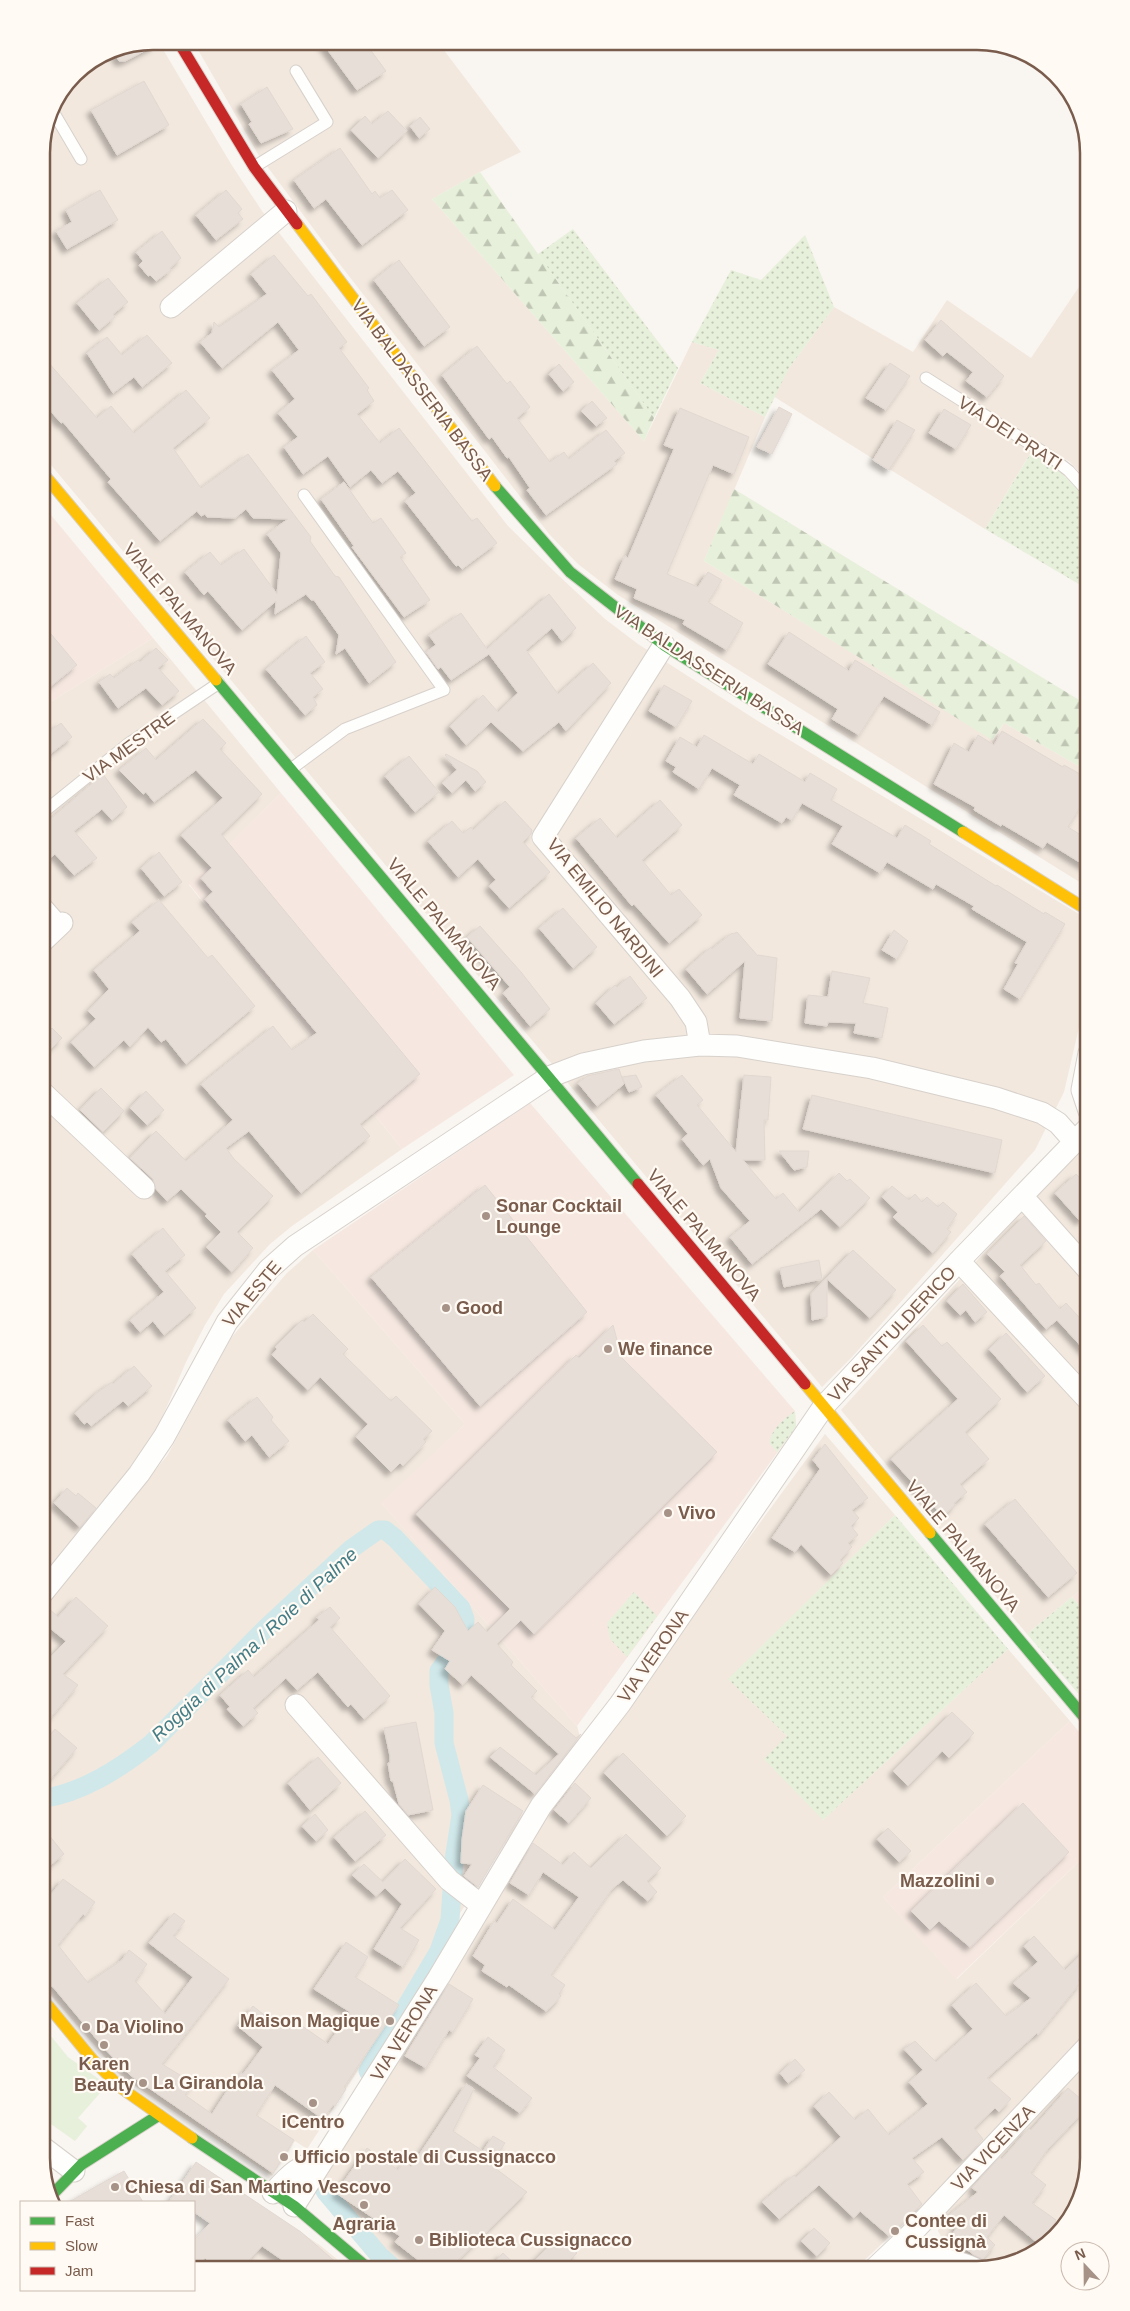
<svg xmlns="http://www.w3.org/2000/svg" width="1130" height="2311" font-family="Helvetica,sans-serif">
<defs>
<pattern id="grass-dots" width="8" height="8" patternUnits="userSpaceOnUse" patternTransform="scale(1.25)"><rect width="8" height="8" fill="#e7f0db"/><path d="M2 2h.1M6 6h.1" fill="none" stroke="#c0c6b4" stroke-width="1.8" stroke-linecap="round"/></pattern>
<pattern id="forest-firs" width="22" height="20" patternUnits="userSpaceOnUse" patternTransform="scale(1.25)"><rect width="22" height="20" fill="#e7f0db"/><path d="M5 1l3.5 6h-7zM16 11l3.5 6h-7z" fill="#c0c6b4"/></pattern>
<filter id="shadow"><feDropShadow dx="-4.5" dy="4.5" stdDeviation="2.5" flood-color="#0004"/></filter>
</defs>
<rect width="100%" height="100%" fill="#f9f5f0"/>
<path fill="#f2e8de" d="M153,41H158L231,164L262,211L508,526L558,575L605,619L638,644L761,723L1089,920V984L1064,1092L1035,1150L852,1357L822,1387L41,453V146L53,104L74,74L111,50Z
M193,41H437L521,152L480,172L432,199L644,441L692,342L719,350L700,383L765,417L704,561L993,740L1004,723L1089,772V884L1086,886L618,595L578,564L550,535L342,267L258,154Z
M1089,272V482L1070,462L1037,442L985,529L773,396L789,368L834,307L913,352L947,300L1031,358Z
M153,638L281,793L189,885L402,1149L292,1226L270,1244L224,1294L205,1325L186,1362L155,1434L101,1512L41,1590V708Z
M1089,1137V1583L1027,1634L841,1410Z
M313,1250L465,1424L382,1504L577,1726L582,1744L525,1813L307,2149L295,2141L272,2176L123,2078L41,1984V1604L167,1456L231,1338L287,1273Z
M825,1434L895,1515L729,1679L787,1736L823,1820L1008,1649L1070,1721L883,1897L957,1979L1089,1852V2032L923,2205L854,2270H403L322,2181L364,2109L548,1808L566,1788Z
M1089,2055V2158L1070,2220L1019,2261L1000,2265L982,2261L946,2245L938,2231L941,2215Z
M262,2206L321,2246L350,2270H194L205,2258L243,2233Z"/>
<path fill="#f6e8e1" d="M41,503L153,638L41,708Z
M281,793L514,1075L402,1149L189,884Z
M530,1103L795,1411L796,1427L577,1726L381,1503L465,1424L313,1250Z
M1089,1583V1617L1072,1597Z
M1070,1721L1089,1744V1852L956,1979L883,1897Z"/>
<path fill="url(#grass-dots)" d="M573,229L678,368L654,418L538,254Z
M805,235L834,307L789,368L765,417L700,383L719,350L692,342L731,270L761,280Z
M1032,451L1056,467L1089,502V590L985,529Z
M795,1411L796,1427L777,1452L770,1444C769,1431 785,1418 795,1411Z
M895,1515L1008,1649L823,1820L764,1759L787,1736L728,1679Z
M634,1592L657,1616L627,1657L610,1639L607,1623Z
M1072,1597L1089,1617V1706L1027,1634Z"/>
<path fill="url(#forest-firs)" d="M480,172L654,418L644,441L432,199Z
M734,489L1089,706V772L1004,723L992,740L704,561Z"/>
<path fill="#e7f0db" d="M41,2024L68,2057L107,2085L78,2118L87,2126L75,2141L41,2117Z"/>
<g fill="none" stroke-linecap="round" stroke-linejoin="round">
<path stroke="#d0e8ea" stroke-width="19" d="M41,1799C82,1793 119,1769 151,1744L266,1628L351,1549L378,1530H385L395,1538L461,1608L465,1619L464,1631L456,1648L439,1671V1685L444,1713V1743L459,1800L461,1815L454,1860L450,1920L439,1951L368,2071
M325,2191L379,2255L396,2270"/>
</g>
<path fill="#e6ded7" stroke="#e2d8d2" filter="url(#shadow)" d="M153,41L156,45L125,61H119L113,49Z
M321,41H364L386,71L357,90Z
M144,81L169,125L117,155L91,110Z
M267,87L293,129L261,143L249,124L252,122L241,104Z
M388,111L407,131L378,158L351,130L365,116L372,124Z
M420,117L430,129L419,138L410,126Z
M340,148L372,194L375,191L380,198L392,190L408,210L362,245L326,199L314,208L294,180Z
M100,190L118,220L67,249L56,231L72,222L66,210Z
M226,190L242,209L238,213L243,219L216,240L196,215Z
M162,231L181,258L170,268L171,270L156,281L150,275L148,276L139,265L143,261L136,252Z
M274,255L308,296L311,294L347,342L339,348L369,388L367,390L374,401L357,414L380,443L399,428L472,521L477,518L497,543L462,569L458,565L456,566L405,501L416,493L398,471L382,483L371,470L350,487L328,456L303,474L284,447L298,437L278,413L295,399L272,370L299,350L278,322L222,368L200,342L212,333L214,322L219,327L267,294L251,274Z
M399,260L450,327L424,346L374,280Z
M108,278L128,302L113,314L115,317L99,330L77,303Z
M941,320L1004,376L987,397L966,381L973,372L947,352L943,356L925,340Z
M147,335L172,363L142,387L134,377L113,393L87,353L107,337L122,355Z
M477,346L507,384L510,381L530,407L517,418L550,462L564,452L569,459L606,430L625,453L614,461L617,464L546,515L527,490L530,488L509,457L507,458L492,437L489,439L442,375Z
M41,354L97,418L111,406L134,433L186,390L210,418L173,448L201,488L248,454L311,537L310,541L335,576L339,577L396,662L369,683L345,648L336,654L339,635L314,600H311L306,594L275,614L276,601L242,630L208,591L204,595L185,572L210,552L221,565L244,549L277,594L281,553L267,534L288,519L253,518L246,509L235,518L207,517L205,514L201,516L197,511L160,541L108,482L111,479L63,422L61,423L41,400Z
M890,363L910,376L886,410L866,398Z
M559,364L574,382L563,391L549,374Z
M592,401L607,418L596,426L581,411Z
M779,407L792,414L772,454L757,447Z
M680,408L749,437L734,474L713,465L667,574L698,587L708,572L722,580L708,602L743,623L727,650L683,624L685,620L634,598L637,589L615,579L625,556L628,558L674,449L664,445Z
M944,409L971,425L956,449L929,433Z
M897,420L915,430L889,470L873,460Z
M344,482L373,523L381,518L406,553L400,557L430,600L404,617L352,547L354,546L321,499Z
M549,594L576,628L562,641L552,628L526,650L558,694L593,663L611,683L566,731L559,722L523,751L491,722L466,745L450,726L483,695L498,712L518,693L489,654L451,680L441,667L438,669L426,652L436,645L429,635L461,613L487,649Z
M41,622L77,665L41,694Z
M789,632L849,671L855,660L940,712L932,725L884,696L859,735L832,719L838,709L768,664Z
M306,636L325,662L310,673L323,689L313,697L317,705L305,715L266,669Z
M156,648L168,660L158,668L179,691L162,705L146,688L118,708L99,682L110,674L114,678L138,660L140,662Z
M664,685L692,701L676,727L649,711Z
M203,719L226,743L220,749L262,794L221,834L420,1074L360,1124L370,1136L301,1193L249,1131L226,1148L234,1159L273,1196L237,1232L253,1248L232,1272L206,1247L221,1232L205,1216L207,1214L181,1189L167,1201L156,1189L153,1179L130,1158L156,1131L186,1161L233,1120L201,1084L273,1026L292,1050L317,1033L205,899L213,892L201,878L212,868L181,835L223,798L196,770L154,802L146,792L143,794L119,770L146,748L156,760Z
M61,723L72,737L41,761V737Z
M1002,731L1063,767L1064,765L1089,779V793L1068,827L1089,840V868L1047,842L1043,848L1002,824L1001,826L974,810L975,807L934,784L954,743L969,752L978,735L994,745Z
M704,735L753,764L759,754L805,782L810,773L837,789L831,800L897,838L905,825L931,841L929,844L996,886L997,885L1044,914L1045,912L1065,924L1020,999L1004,989L1018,964L1015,963L1027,942L972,909L974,906L936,884L933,889L887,862L880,873L832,844L843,826L802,803L792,820L786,817L782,823L734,795L740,785L712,768L699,789L673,772L676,767L666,761L680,737L697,747Z
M446,754L477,771L486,782L475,791L466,780L452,793L442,783L457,770L445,755Z
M409,756L439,792L415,812L385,776Z
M103,774L127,807L112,820L102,809L74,831L97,858L74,875L55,854L41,865V827Z
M660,800L682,825L642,860L671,895L679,889L702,915L669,943L634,904L632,906L576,838L600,818L617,838Z
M505,801L532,830L531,834L523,842L550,872L509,908L489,886L496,880L478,859L458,877L428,841L452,821L463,833L471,827L473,830Z
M159,852L182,882L164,896L141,868Z
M159,900L208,958L212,955L255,1006L186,1064L166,1039L161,1042L148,1027L130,1047L124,1040L94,1067L71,1042L96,1019L88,1011L109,989L94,970L140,931L132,922Z
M563,908L597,947L573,968L539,928Z
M480,926L521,972L550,1009L530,1026L503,993L510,987L467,937Z
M894,930L908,941L897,959L882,950Z
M737,932L758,956V955L777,958L772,1021L740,1018L745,961L707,994L686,969L711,947L712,949L732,933L733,934Z
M832,971L870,978L863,1003L888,1008L882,1038L854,1033L856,1023L828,1022L827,1026L805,1023L808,995L828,997Z
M630,976L647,998L614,1024L596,1003L615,985L617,987Z
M52,1028L62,1038L41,1059V1039Z
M619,1069L624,1084L597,1106L578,1083L587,1076Z
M636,1075L642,1087L629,1092L622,1077Z
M682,1075L703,1100L697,1105L736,1152L744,1075L771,1077L768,1120H764L765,1160H743L776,1199L783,1193L799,1212L839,1173L847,1181L850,1179L870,1198L840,1227L821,1209L752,1264L730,1237L750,1221L721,1188L710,1159L703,1165L682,1139L688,1134L656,1095Z
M101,1088L124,1111L103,1132L80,1110Z
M146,1091L164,1110L147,1125L130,1108Z
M812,1095L1002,1140L995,1173L803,1129Z
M779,1151H809L807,1167L794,1170Z
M1076,1174L1089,1187V1214L1080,1221L1055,1193Z
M485,1185L587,1312L480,1406L371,1277Z
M892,1186L909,1200L915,1194L922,1202L927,1197L938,1207L943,1202L957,1214L947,1229L951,1232L933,1253L893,1217L898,1212L882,1197Z
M1024,1216L1046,1241L1020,1265L1036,1285L1039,1283L1060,1309L1066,1303L1089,1328V1355L1057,1320L1046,1329L1000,1276L1005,1272L987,1254Z
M163,1228L185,1255L165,1271L196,1308L164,1335L153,1321L140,1332L130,1320L164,1292L132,1254Z
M853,1250L896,1290L870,1318L827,1279V1317L812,1320L811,1294Z
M819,1260L822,1279L784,1287L780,1268Z
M963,1284L987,1312L975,1322L966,1310L960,1315L947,1301Z
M313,1314L348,1349L343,1354L391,1401L396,1396L432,1431L423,1439L426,1442L403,1466L400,1463L391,1472L356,1437L368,1424L320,1377L308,1390L272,1355L277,1349L275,1347L302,1320L304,1322Z
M613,1325L622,1358L717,1452L534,1634L521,1620L497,1644L513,1662L511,1665L537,1691L531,1697L576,1738L581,1734L535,1794L490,1757L500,1747L536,1775L559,1754L471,1675L463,1685L445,1669L450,1661L432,1650L445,1631L419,1604L435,1587L455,1607L468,1631L478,1622L487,1632L510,1609L416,1514L576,1355L579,1358Z
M923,1325L942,1346L947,1342L1001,1399L965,1432L989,1459L960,1484L967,1492L954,1503L955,1505L943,1516L891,1459L958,1399L906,1341Z
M1006,1333L1045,1376L1027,1392L989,1349Z
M134,1366L152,1386L128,1406L123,1401L91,1426L87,1422L84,1424L75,1413L98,1392L112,1382L113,1384Z
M257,1397L273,1417L271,1420L289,1441L269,1457L252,1435L245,1441L228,1420Z
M825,1444L868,1498L852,1510L859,1518L851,1526L858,1535L848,1543L852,1547L840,1560L843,1563L831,1575L801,1544L795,1552L772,1538L820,1469L813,1460Z
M67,1488L76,1496L78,1493L96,1508L80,1527L54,1503Z
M1015,1499L1077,1573L1048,1597L985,1524Z
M76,1597L108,1626L63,1674L78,1685L41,1729V1666L66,1641L41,1621V1607L46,1606L58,1617Z
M330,1607L340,1618L330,1627L390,1696L364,1719L351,1704L348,1707L318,1672L297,1690L286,1678L253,1708L258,1713L243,1726L227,1709L230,1707L220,1695L248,1670L254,1677L319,1620L317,1617Z
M952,1712L974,1733L949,1758L942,1751L908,1786L893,1771Z
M416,1722L433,1810L408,1815L399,1804L393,1781H391L388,1763H390V1756L384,1728Z
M55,1729L77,1748L41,1790V1746Z
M623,1753L686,1816L667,1836L604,1773Z
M318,1757L341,1783L310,1810L288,1783Z
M575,1783L591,1798L569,1823L554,1810Z
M483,1785L523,1811L478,1887L464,1876L472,1864L461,1863L462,1840L466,1811Z
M1023,1803L1069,1852L970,1947L939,1921L930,1930L911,1911Z
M365,1811L386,1835L355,1861L334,1837Z
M315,1814L328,1830L316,1841L302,1826Z
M41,1825L64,1854L41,1873Z
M888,1828L911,1851L899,1862L877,1839Z
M626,1834L661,1868L647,1881L657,1892L648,1901L623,1880L612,1889L551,1975L565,1985L559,1994L561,1996L553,2005L546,2011L509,1985L507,1987L482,1971L485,1965L473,1956L494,1921L497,1923L513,1899L555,1930L579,1897L543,1872L529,1895L510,1883L533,1843L563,1865L574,1852L591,1868Z
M405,1859L436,1889L400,1928L419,1940L403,1967L374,1949L402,1904L385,1888L376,1896L352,1875L364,1864L383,1882Z
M63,1879L95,1902L85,1916L83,1914L58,1945L88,1983L122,1960L129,1950L147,1964L135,1981L165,2014L193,1977L149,1943L174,1913L185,1921L173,1936L229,1979L162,2064L193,2083L185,2095L212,2114L230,2086L241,2073L243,2074L263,2047L238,2026L253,2006L268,2018L270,2015L290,2029L295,2021L328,2044L350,2012L314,1989L346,1942L368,1957L355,1977L399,2005L344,2087L346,2089L335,2106L333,2105L323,2119L275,2085L256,2115L294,2140L273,2173L130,2075L104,2048L53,1987L41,1981V1907Z
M1034,1936L1065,1970L1089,1947V1971L1078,1980L1081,1982L1038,2035L1037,2033L987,2078L1011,2099L999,2112L995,2108L974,2128L983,2139L963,2160L942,2137L912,2158L924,2172L907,2184L922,2204L889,2236L860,2211L854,2218L819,2185L779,2219L762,2202L794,2175L796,2177L841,2137L814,2106L829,2092L855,2120L868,2109L889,2135L928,2104L909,2082L923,2070L904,2049L915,2041L936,2062L973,2029L952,2005L976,1983L1006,2016L1031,1998L1013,1983L1038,1962L1024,1946Z
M449,1984L473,1999L453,2032L449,2030L426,2068L405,2056Z
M488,2037L505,2050L493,2067L532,2098L520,2113L467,2076L480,2058L475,2055Z
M795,2059L805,2070L788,2083L780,2073Z
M466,2084L474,2089L453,2131L483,2151L493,2136L505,2143L491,2165L527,2192L448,2270H431L395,2242L400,2236L336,2193L367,2148L398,2170L405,2162L411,2167Z
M1068,2088L1089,2106L1047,2150L1031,2173L1046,2185L1032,2203L1056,2220L1052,2229L1056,2232L1040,2245L1004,2215L987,2237L995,2245L983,2259L974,2255L951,2237L958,2225L950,2214L978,2192L972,2188L980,2179L1000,2157L1002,2159L1029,2128L1031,2130Z
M196,2162L301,2232L345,2270H313L304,2262L297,2270L262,2246L240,2270H217L205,2258L194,2270V2240L210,2223L194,2212V2202H169Z
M124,2171L143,2202H69L95,2187Z
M814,2228L830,2243L817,2256L801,2241Z
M559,2236L577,2253L560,2270H525Z
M503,2253L521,2270H487Z"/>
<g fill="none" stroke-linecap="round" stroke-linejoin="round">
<defs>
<path id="lane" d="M51,108L81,159
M254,167L327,122L296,71
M926,378L1051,457L1069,471L1089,493
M291,769L345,729L444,690L304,495
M41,814L128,744L219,683
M41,899L62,923"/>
<path id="street" d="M171,307L286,211
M664,645L543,837L680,998L696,1022L700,1045
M41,943L62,923
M41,1091L144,1188
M1089,1111L1082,1090L1089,1053
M1022,1196L1089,1271
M959,1261L1089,1401
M41,1595L139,1474L164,1437L227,1322L269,1269L295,1246L549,1077L583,1064L644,1051L700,1045L737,1046L872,1068L996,1098L1042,1113L1058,1123L1074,1141
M296,1705L449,1880L481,1905
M41,2146L74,2171
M273,2193C290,2174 299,2165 324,2159
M294,2206L439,1977L541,1806L620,1704L824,1406L959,1261L1089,1127
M883,2261C916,2255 947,2255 978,2270
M873,2270L909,2236L1089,2045"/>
<path id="fast" d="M495,486L570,572L664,645L963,832
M216,680L638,1184
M930,1533L1089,1723
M192,2138L294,2206L370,2270
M49,2198L82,2164L159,2115"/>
<path id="slow" d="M297,224L495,486
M41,471L216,680
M963,832L1089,911
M805,1384L930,1533
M41,1997L92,2059L120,2087L192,2138"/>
<path id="jam" d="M178,41L254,167L297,224
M638,1184L805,1384"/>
</defs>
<use href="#lane" stroke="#d7d1cb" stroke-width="13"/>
<use href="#street" stroke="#d7d1cb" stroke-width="23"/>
<use href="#fast" stroke="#d9d2cb" stroke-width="13"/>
<use href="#slow" stroke="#d9d2cb" stroke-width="13"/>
<use href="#jam" stroke="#d9d2cb" stroke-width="13"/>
<use href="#lane" stroke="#fefefd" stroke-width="11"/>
<use href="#street" stroke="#fefefd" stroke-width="21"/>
<use href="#fast" stroke="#4caf50" stroke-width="11"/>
<use href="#slow" stroke="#ffc107" stroke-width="11"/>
<use href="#jam" stroke="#c62828" stroke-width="11"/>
</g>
<g fill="#a69286" stroke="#fffaf3" stroke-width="2">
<circle cx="486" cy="1216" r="5"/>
<circle cx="446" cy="1308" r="5"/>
<circle cx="608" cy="1349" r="5"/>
<circle cx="668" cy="1513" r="5"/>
<circle cx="990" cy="1881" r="5"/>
<circle cx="390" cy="2021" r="5"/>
<circle cx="86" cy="2027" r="5"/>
<circle cx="104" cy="2045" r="5"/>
<circle cx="143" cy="2083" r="5"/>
<circle cx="313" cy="2103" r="5"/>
<circle cx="284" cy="2157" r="5"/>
<circle cx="115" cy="2187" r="5"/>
<circle cx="364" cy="2205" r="5"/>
<circle cx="895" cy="2231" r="5"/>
<circle cx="419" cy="2240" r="5"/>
</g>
<g text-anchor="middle" stroke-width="4.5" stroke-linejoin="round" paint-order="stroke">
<g font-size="18" fill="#7a5c4d" stroke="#fffaf3">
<text transform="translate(422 390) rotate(53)" y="6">VIA BALDASSERIA BASSA</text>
<text transform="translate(1010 433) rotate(33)" y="6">VIA DEI PRATI</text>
<text transform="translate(180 609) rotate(50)" y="6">VIALE PALMANOVA</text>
<text transform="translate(709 670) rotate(33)" y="6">VIA BALDASSERIA BASSA</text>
<text transform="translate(129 747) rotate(-36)" y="6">VIA MESTRE</text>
<text transform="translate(605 908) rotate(51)" y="6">VIA EMILIO NARDINI</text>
<text transform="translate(444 924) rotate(50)" y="6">VIALE PALMANOVA</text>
<text transform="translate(704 1235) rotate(50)" y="6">VIALE PALMANOVA</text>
<text transform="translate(252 1294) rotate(-50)" y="6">VIA ESTE</text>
<text transform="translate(892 1334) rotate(-47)" y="6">VIA SANT'ULDERICO</text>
<text transform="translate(963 1546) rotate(50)" y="6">VIALE PALMANOVA</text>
<text transform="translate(653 1656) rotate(-55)" y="6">VIA VERONA</text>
<text transform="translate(404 2033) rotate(-58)" y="6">VIA VERONA</text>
<text transform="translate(993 2148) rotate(-46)" y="6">VIA VICENZA</text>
</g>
<g font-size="18" font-weight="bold" fill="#7a5c4d" stroke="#fffaf3" text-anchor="start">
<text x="496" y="1212">Sonar Cocktail<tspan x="496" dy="21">Lounge</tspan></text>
<text x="456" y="1314">Good</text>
<text x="618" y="1355">We finance</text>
<text x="678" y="1519">Vivo</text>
<text x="980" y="1887" text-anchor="end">Mazzolini</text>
<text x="380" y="2027" text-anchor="end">Maison Magique</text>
<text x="96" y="2033">Da Violino</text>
<text x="104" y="2070" text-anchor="middle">Karen<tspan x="104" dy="21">Beauty</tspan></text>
<text x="153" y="2089">La Girandola</text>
<text x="313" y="2128" text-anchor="middle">iCentro</text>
<text x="294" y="2163">Ufficio postale di Cussignacco</text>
<text x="125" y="2193">Chiesa di San Martino Vescovo</text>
<text x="905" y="2227">Contee di<tspan x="905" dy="21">Cussignà</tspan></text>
<text x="364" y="2230" text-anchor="middle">Agraria</text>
<text x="429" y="2246">Biblioteca Cussignacco</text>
</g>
<g font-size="19" font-style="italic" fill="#437c86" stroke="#fffaf3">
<text transform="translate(254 1644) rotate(-43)" y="7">Roggia di Palma / Roie di Palme</text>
</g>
</g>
<path d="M0 0H1130V2311H0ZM153 50H977A103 103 0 0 1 1080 153V2158A103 103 0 0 1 977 2261H153A103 103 0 0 1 50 2158V153A103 103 0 0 1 153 50Z" fill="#fffaf3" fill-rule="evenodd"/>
<path fill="none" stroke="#7a5c4d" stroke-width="2.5" d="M153 50H977A103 103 0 0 1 1080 153V2158A103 103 0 0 1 977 2261H153A103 103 0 0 1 50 2158V153A103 103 0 0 1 153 50Z"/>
<rect x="20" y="2201" width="175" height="90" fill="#fffaf3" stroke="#cabbb1"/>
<rect x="30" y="2217" width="25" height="8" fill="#4caf50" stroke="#cabbb1"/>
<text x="65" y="2226" font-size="15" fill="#7a5c4d">Fast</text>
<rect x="30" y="2242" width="25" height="8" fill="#ffc107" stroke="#cabbb1"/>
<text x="65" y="2251" font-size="15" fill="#7a5c4d">Slow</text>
<rect x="30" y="2267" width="25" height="8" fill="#c62828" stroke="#cabbb1"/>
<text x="65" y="2276" font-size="15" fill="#7a5c4d">Jam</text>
<g transform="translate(1085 2266) rotate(338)"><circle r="24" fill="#fffaf3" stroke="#cabbb1"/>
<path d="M0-4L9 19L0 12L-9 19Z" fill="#a69286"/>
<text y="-8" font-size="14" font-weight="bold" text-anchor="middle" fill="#7a5c4d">N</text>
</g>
</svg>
